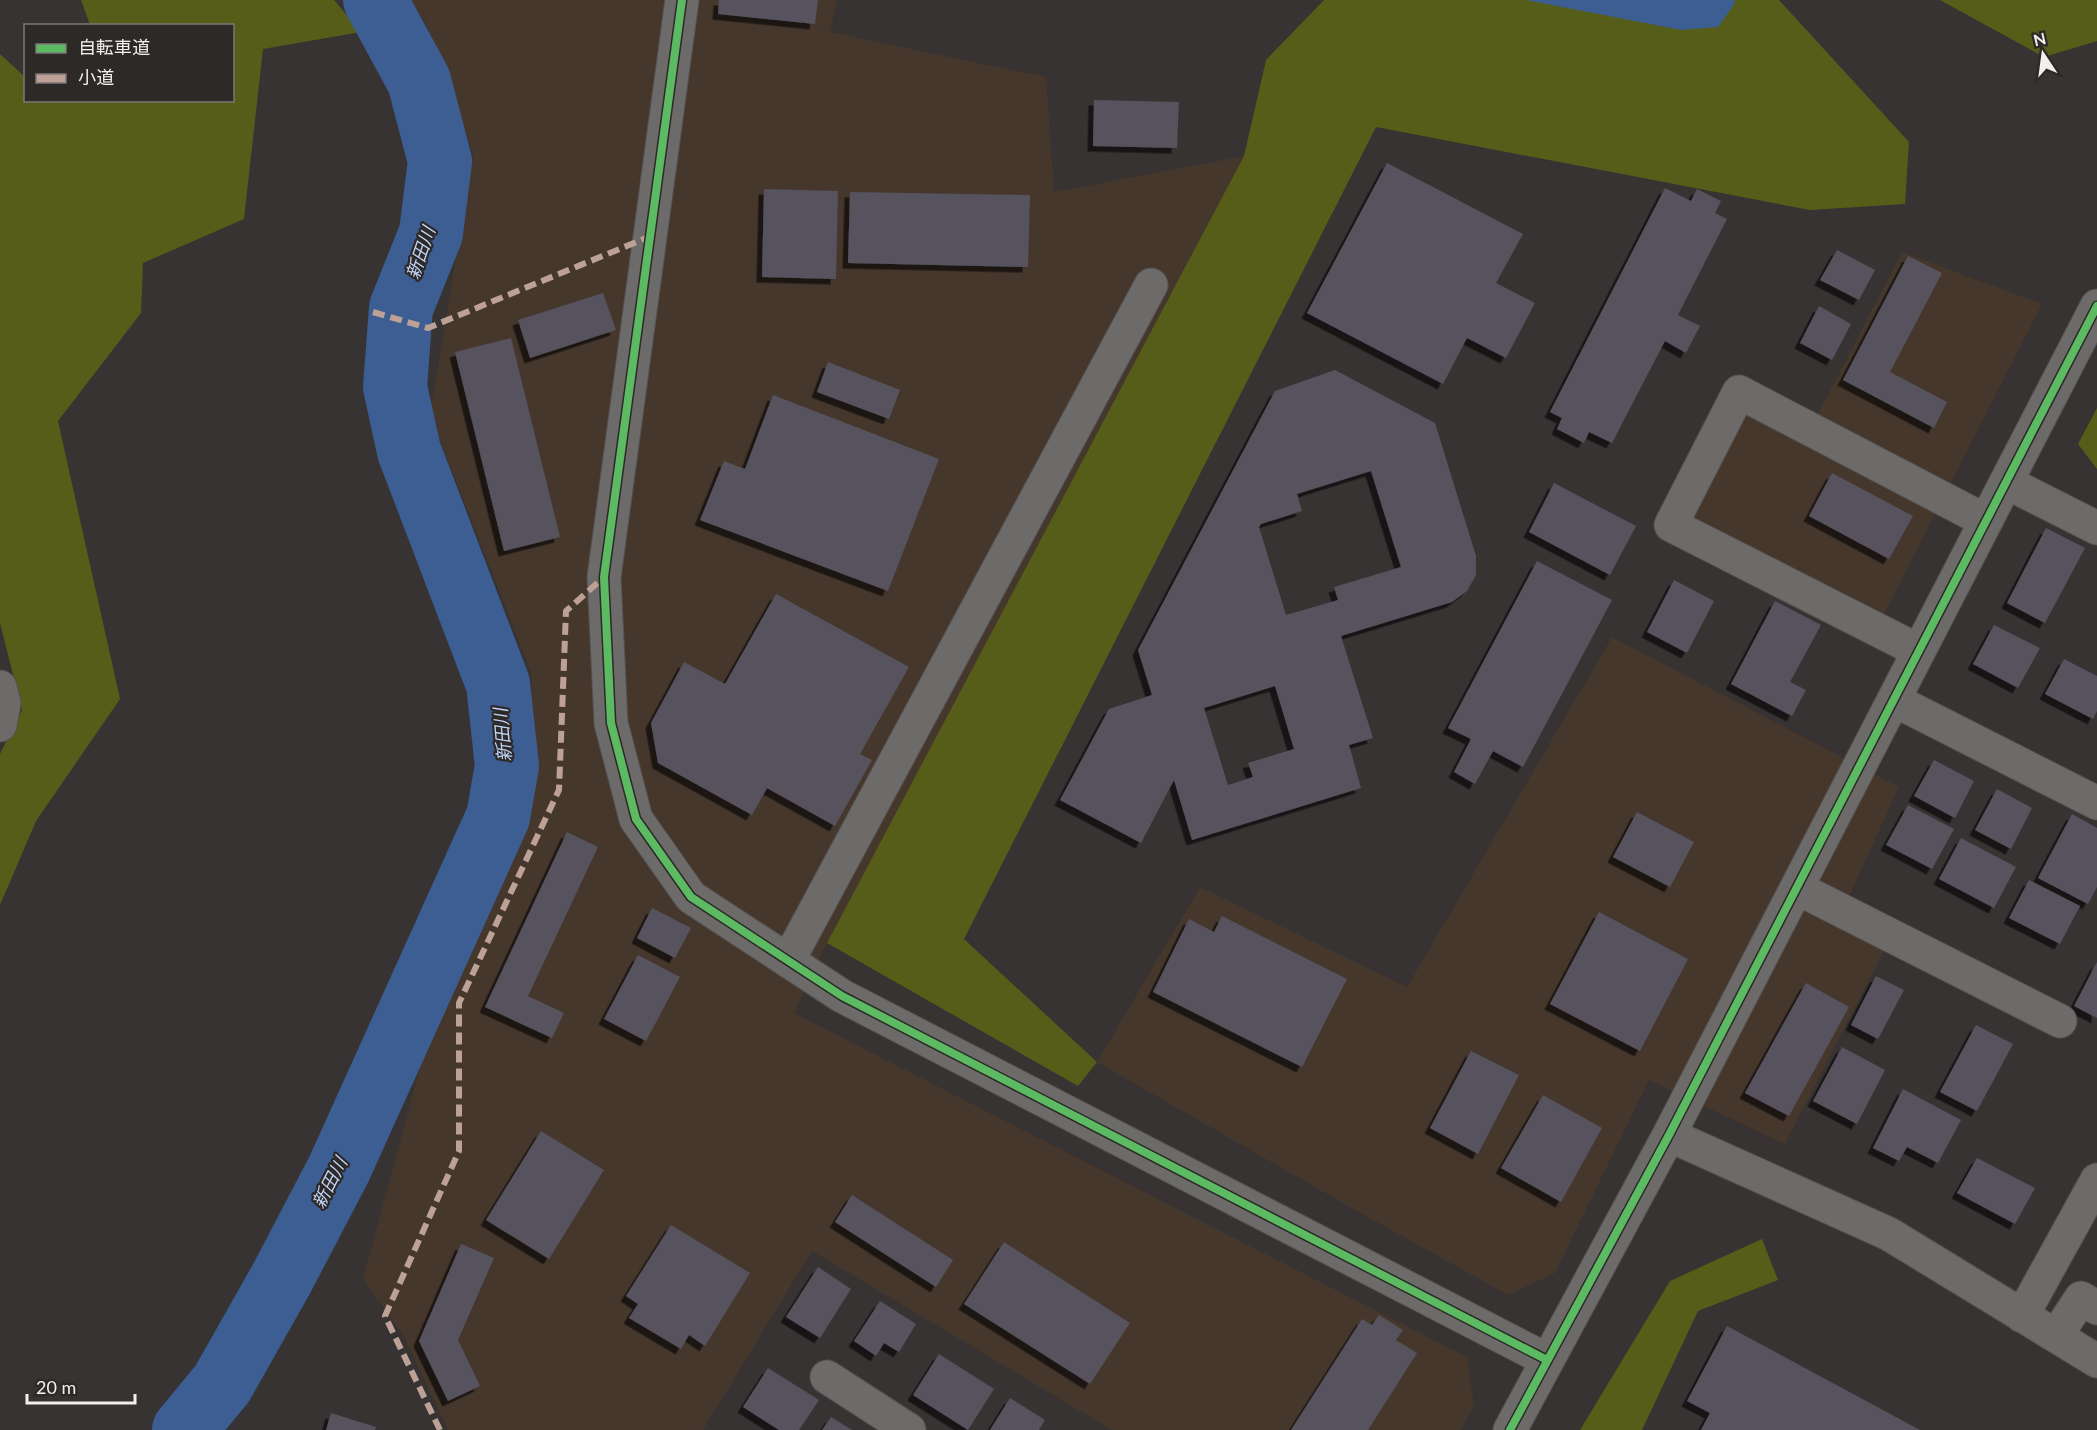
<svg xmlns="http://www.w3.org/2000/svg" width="2097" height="1430" font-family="Lato,'Noto Sans JP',sans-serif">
<defs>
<filter id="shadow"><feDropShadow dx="-5.5" dy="5.5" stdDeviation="0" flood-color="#0009"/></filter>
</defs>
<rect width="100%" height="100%" fill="#363332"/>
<path fill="#46372d" d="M408,0H837L830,32L1046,77L1054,192L1244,156L827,943L794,1013L1467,1357L1474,1405L1461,1430H1112L812,1251L703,1430H448L403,1335L363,1279L435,1012L533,774L531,672L430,415L473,154L425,21Z
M1902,252L2042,304L1874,634L1662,533L1736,381L1817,416Z
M1612,637L1899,787L1837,923L1886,947L1785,1144L1649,1080L1555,1273L1508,1295L1362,1214L1097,1062L1200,887L1407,987Z"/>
<path fill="#565d19" d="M81,0H334L361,32L263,49L244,219L143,263L141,313L58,421L120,699L36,821L0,905V754L22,710L0,623V54L25,77L26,100H232V26L90,25Z
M1324,0H1779L1909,142L1905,204L1810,210L1376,127L964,939L1097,1062L1078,1086L827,943L1244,156L1266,60Z
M1940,0H2097V41L2044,57Z
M2097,408V469L2078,444Z
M1762,1239L1778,1280L1698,1311L1642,1430H1580L1670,1281Z"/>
<path fill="#3d5e92" d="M1526,0H1734L1735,3L1718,27L1681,30Z"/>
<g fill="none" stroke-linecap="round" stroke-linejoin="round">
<path stroke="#3d5e92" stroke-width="64" d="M184,1430L222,1384L282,1278L339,1169L498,817L507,766L498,684L409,451L395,387L401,308L431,233L440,161L419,81L375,0"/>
</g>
<path fill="#56525e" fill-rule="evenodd" filter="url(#shadow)" d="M719,0H818L815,24L718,14Z
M1094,100L1179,102L1177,148L1093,146Z
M1387,163L1523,234L1496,283L1535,303L1506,358L1467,338L1443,384L1307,313Z
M1665,188L1691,201L1697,189L1721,201L1715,213L1727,219L1678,315L1700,326L1686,353L1665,341L1612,443L1589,432L1584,443L1557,429L1562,418L1550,412Z
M764,189L838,191L836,279L762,277Z
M850,192L1030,195L1028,267L848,263Z
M1837,250L1875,270L1859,300L1820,280Z
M1908,256L1942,273L1890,372L1947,402L1934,428L1843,380Z
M603,293L616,330L530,358L518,320Z
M1819,306L1851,324L1832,360L1800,343Z
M511,338L560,537L504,551L455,352Z
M828,362L900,390L889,419L817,392Z
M1335,370L1435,423L1476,556V575L1467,591L1452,602L1341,636L1373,738L1349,745L1361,788L1192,840L1174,780L1141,843L1060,800L1109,709L1152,695L1138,650L1275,391ZM1371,471L1401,567L1334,587L1338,600L1286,615L1259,527L1261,524L1302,511L1297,494ZM1275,686L1294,749L1248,763L1253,777L1228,785L1204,708Z
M773,395L939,459L888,591L700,520L724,461L745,469Z
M1832,473L1913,516L1889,559L1809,516Z
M1554,483L1636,526L1610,575L1529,532Z
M2046,528L2085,548L2045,623L2007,603Z
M1537,561L1612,600L1523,767L1493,751L1475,784L1454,772L1471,739L1448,728Z
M1674,580L1714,601L1687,653L1647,632Z
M776,594L909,667L860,754L872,760L835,826L767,788L752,815L658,763L651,723L684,662L725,684Z
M1775,601L1821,625L1790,682L1806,690L1792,716L1731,684Z
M1994,625L2040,648L2018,688L1973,664Z
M2064,659L2097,676V711L2093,719L2045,694Z
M1934,760L1974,781L1955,818L1914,796Z
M1997,789L2032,808L2011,849L1975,830Z
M1908,805L1954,829L1932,869L1886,845Z
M1637,812L1694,842L1670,887L1613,857Z
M2072,814L2097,828V887L2088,904L2038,878Z
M567,832L598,847L528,996L564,1013L552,1038L485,1007Z
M1961,838L2016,867L1994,908L1939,879Z
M2029,880L2080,906L2060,944L2009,918Z
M652,908L691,928L675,958L637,938Z
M1599,912L1688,959L1640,1051L1550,1004Z
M1222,916L1347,979L1302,1067L1153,992L1189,919L1214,932Z
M638,955L680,977L646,1041L604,1019Z
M2097,962V1018L2074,1006Z
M1876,976L1904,990L1878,1039L1851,1025Z
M1806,983L1849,1007L1789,1116L1745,1093Z
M1976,1025L2013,1044L1977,1111L1940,1092Z
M1842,1047L1885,1070L1857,1124L1813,1101Z
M1471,1051L1519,1075L1478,1154L1430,1128Z
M1903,1089L1961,1120L1938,1163L1907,1147L1899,1161L1873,1148Z
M1543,1095L1602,1128L1561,1202L1501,1168Z
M541,1131L604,1170L549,1259L486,1220Z
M1977,1158L2035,1188L2015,1224L1957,1193Z
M852,1195L953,1260L936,1287L835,1222Z
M671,1225L750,1273L705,1346L689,1335L681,1349L629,1318L638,1304L626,1296Z
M1004,1242L1130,1323L1090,1384L964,1304Z
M461,1244L494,1258L458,1340L480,1386L448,1401L419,1341Z
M818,1267L851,1289L820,1338L786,1317Z
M880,1301L916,1324L899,1352L884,1343L876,1356L854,1341Z
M1379,1315L1403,1330L1396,1340L1417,1353L1368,1430H1291L1362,1319L1372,1325Z
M1727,1326L1920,1430H1701L1710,1413L1687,1401Z
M939,1354L994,1389L968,1430L913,1395Z
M768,1368L819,1400L799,1430H779L743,1407Z
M1010,1398L1045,1420L1039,1430H990Z
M331,1413L376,1427L375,1430H326Z
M831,1417L852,1430H822Z"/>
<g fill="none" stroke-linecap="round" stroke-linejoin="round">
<defs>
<path id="minor" d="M682,0L604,577L611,723L636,819L691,897L842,996L1547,1360
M2006,482L2097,528
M1919,651L1671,525L1739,392L1986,521
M0,687L4,703L0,725
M1894,700L2097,803
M1797,888L2060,1021
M788,961L1151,285
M1669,1135L1889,1234L2097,1361
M2022,1316L2097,1180
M2056,1336L2081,1298L2097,1308
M827,1377L909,1430
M1510,1430L1669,1135L2097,306"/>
</defs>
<use href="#minor" stroke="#545251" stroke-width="35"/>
<use href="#minor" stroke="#6d6b6a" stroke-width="33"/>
<path stroke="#bda197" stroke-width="6" stroke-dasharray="12 6" stroke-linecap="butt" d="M373,312L428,328L651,236
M440,1430L385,1316L459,1151V1003L559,790L566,611L604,577"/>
<defs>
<path id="cycleway" d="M682,0L604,577L611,723L636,819L691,897L842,996L1547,1360
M1510,1430L1669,1135L2097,306"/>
</defs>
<use href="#cycleway" stroke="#2d2927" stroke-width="11"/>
<use href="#cycleway" stroke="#5cba63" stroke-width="8"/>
</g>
<g text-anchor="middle" stroke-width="4.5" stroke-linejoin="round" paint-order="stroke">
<g font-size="18" font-style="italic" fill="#bfd4f7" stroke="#2d2927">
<text transform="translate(421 253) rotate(-71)" y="6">新田川</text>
<text transform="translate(503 735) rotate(-95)" y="6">新田川</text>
<text transform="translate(330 1183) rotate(-63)" y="6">新田川</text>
</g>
</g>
<rect x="24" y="24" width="210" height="78" fill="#2d2927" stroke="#7c7876" stroke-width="1.5"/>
<rect x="36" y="44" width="30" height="9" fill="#5cba63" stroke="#7c7876" stroke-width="1.5"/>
<text x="78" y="54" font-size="18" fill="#f2efed">自転車道</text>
<rect x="36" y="74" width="30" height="9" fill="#bda197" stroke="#7c7876" stroke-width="1.5"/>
<text x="78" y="84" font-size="18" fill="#f2efed">小道</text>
<g transform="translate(2043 54) rotate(347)" stroke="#2d2927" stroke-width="4.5" paint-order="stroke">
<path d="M0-4.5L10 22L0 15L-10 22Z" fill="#f2efed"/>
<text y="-9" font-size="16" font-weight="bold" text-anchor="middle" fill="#f2efed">N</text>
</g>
<path d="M27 1394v9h108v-9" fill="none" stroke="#f2efed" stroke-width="3"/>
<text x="36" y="1394" font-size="18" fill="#f2efed" stroke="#2d2927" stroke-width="4.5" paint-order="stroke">20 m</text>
</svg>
